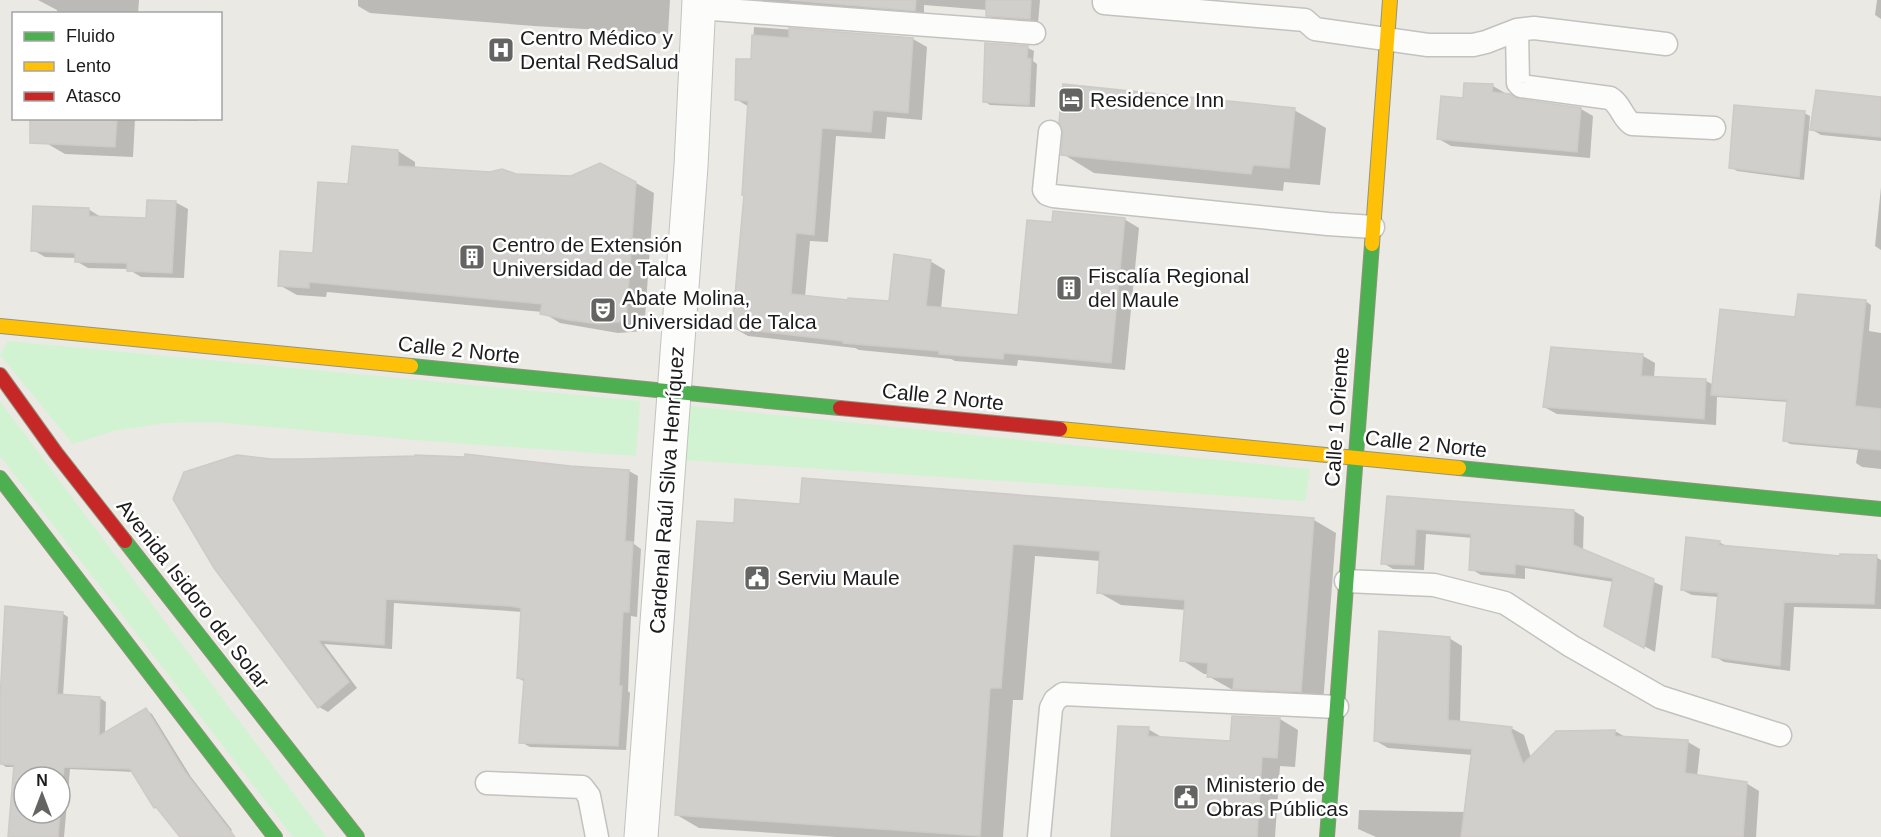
<svg xmlns="http://www.w3.org/2000/svg" width="1881" height="837" font-family="Arial,sans-serif">
<rect width="100%" height="100%" fill="#ebe9e4"/>
<path fill="#d1f3d2" d="M8,341L640,401L636,456L427,441L215,422L165,423L113,431L73,444L0,355Z
M0,401L326,837H293L0,456Z
M689,406L1310,469L1305,501L686,460Z"/>
<path fill="#0003" fill-rule="evenodd" d="M38,0H139L138,14H57V10Z
M358,0H670L668,34L534,26L370,13L358,6Z
M760,0H1040L1038,23L996,20L987,15V10L924,5V15L765,3Z
M1877,0H1881V19L1875,15Z
M754,27L913,39L927,47L922,120L887,117L885,139L836,136L828,242L810,241L805,297L849,302L891,303L930,261L945,270L941,309L1019,316L1053,224L1124,219L1139,228L1125,370L1018,360L1017,366L955,361L951,359L859,350L855,348L748,336L734,328L746,195L749,107L736,99L752,61Z
M1028,48L1034,51L1033,61L1037,64L1035,107L990,105L984,101Z
M1466,85L1493,86L1505,93V95L1519,101L1581,109L1593,116L1590,158L1451,146L1439,139L1464,100Z
M1881,98V141L1821,135L1809,128L1804,180L1737,171L1731,167L1804,113L1810,116L1809,128H1812Z
M1294,110L1326,128L1320,185L1284,182L1283,191L1094,173L1063,154Z
M48,118H197V121L135,119L133,157L65,154L46,143Z
M398,151L415,162V169L636,183L654,193L644,331L618,333L560,323L542,312L327,292L326,297L297,295L279,285L314,255L350,186Z
M1881,187V250L1875,246Z
M175,202L188,209L184,278L141,277L128,269L88,268L76,261V258L45,257L33,250L88,209L101,217L148,220Z
M1865,301L1871,305L1869,331L1881,333V469L1862,467L1856,463L1858,450L1790,444L1784,440L1788,402L1717,397L1716,425L1557,414L1544,407L1643,356L1655,363L1654,378L1706,381L1714,385L1797,318Z
M271,461L570,468L629,471L638,476L634,544L641,549L637,617L631,616L628,691L630,693L626,750L530,747L521,742L525,682L518,678L523,612L394,603L392,649L324,644L357,688L328,712L319,707L216,568Z
M1388,498L1574,511L1584,517L1583,551L1663,586L1655,652L1606,625L1614,582L1525,568V579L1481,575L1471,569L1473,538L1426,534L1424,570L1393,569L1383,563Z
M801,506L1314,520L1336,533L1323,704L1257,701L1238,689H1231L1208,676L1209,674H1204L1182,660L1186,610L1121,605L1098,592L1101,561L1035,556L1023,700H1013L1003,837H836L699,828L677,815L735,525Z
M1719,542L1728,547L1841,558L1876,557L1881,560V609L1794,607L1790,671L1724,662L1714,656L1719,597L1692,595L1682,590Z
M62,613L68,617L63,696L100,698L106,702L105,734L146,710L152,714L191,777L232,830L225,836L226,837H181L161,810L155,807L134,772L70,769L64,837H9L15,767H6L0,763ZM24,777H60V813H24Z
M1449,638L1462,646L1460,723L1511,728L1524,735L1531,758L1615,731L1627,738L1688,742L1700,749L1697,777L1746,783L1759,791L1756,837H1376L1358,829L1359,810L1466,812L1473,755L1388,748L1376,741Z
M1280,719L1298,730L1295,767L1280,766L1275,837H1113L1148,729L1165,739L1232,743Z"/>
<path fill="#d1cfcb" stroke="#cecac5" stroke-width="1.5" d="M790,0H916L915,11Z
M986,0H1031L1030,19L986,16Z
M789,28L913,38L908,113L873,110L871,132L822,128L814,235L796,233L791,294L848,300V298L889,301L894,254L931,260L926,306L1018,315L1027,220L1052,222L1053,211L1125,218L1111,363L1004,353L1003,359L939,354V351L843,343V341L732,328L744,195H742L748,101L735,100L736,59H751L752,35L789,38Z
M985,43L1028,46L1027,58L1031,59L1029,105L983,102Z
M1464,83L1493,84L1492,92L1510,94L1519,99L1581,108L1577,152L1437,139L1441,96L1463,98Z
M1063,84L1295,108L1289,168L1253,165L1251,174L1061,155L1063,133L1059,122Z
M1816,90L1881,97V137L1810,130Z
M1734,105L1805,111L1799,177L1729,168Z
M30,118H117L115,147L30,143Z
M352,146L398,150V166L490,172L502,169L516,174L571,176L600,163L636,182L626,321L599,324L569,320L540,314L542,304L309,282V288L278,286L280,251L313,253L318,182L348,184Z
M147,200L176,201L172,273L127,271V263L75,262V253L31,251L33,206L89,208V216L146,218Z
M1798,294L1866,300L1855,406L1881,409V450L1783,441L1787,400L1711,395L1720,309L1795,317Z
M1551,347L1643,354L1641,376L1706,379L1704,419L1543,407Z
M465,454L570,466L629,470L625,541L633,542L629,612H623L619,686H622L618,746L519,743L524,679L517,678L521,608L510,606L386,599L384,645L318,640L349,682L318,708L214,568L173,499L184,472L237,455L271,459H302L415,456V455L465,457Z
M802,478L1314,518L1301,692L1233,689L1234,678L1207,677L1208,663L1180,661L1185,600L1097,593L1100,551L1013,544L1001,688H990L980,836L675,815L697,521L734,523L735,499L800,504Z
M1387,496L1574,510L1573,545L1654,579L1644,648L1604,626L1613,578L1515,564V574L1469,570L1471,534L1416,529L1414,565L1381,564Z
M1686,537L1720,541L1719,545L1840,556V554L1877,555L1874,604L1784,602L1780,666L1712,657L1718,593L1681,590Z
M5,606L63,612L57,694L100,697L99,736L146,708L185,772L235,837H180L156,807L154,808L130,769L64,767L60,812V777H24V813H60L58,837H8L14,765L0,764V700Z
M1379,631L1450,637L1448,720L1512,727L1511,731L1523,764L1556,731L1615,730V736L1688,740L1685,773L1747,782L1743,837H1461L1472,749L1374,741Z
M1232,716L1280,718L1277,758L1262,757L1257,837H1111L1118,726L1149,727L1148,736L1230,741Z"/>
<g fill="none" stroke-linecap="round" stroke-linejoin="round">
<defs>
<path id="lane" d="M1104,0V3L1305,20L1315,29L1428,45H1473L1486,42L1517,30L1534,28L1666,44
M699,8L1034,33
M1517,30L1518,83L1521,86L1610,98C1621,104 1622,118 1632,124L1714,128
M1050,132L1044,190L1047,194L1053,196L1328,224L1373,227
M1346,581L1434,585L1505,603L1571,646L1660,697L1780,735
M487,783L582,787L589,796L597,837
M1039,837L1051,708L1055,700L1063,694L1337,707"/>
<path id="street" d="M641,837L691,166L699,0"/>
<path id="fast" d="M411,366L840,408
M1459,468L1881,509
M0,478L275,837
M125,541L357,837
M1327,837L1372,244"/>
<path id="slow" d="M1372,244L1390,0
M0,326L411,366
M1060,429L1459,468"/>
<path id="jam" d="M0,375L56,453L125,541
M840,408L1060,429"/>
</defs>
<use href="#lane" stroke="#c3c2c0" stroke-width="25"/>
<use href="#street" stroke="#c3c2c0" stroke-width="35"/>
<use href="#fast" stroke="#92947c" stroke-width="16"/>
<use href="#slow" stroke="#92947c" stroke-width="16"/>
<use href="#jam" stroke="#92947c" stroke-width="16"/>
<use href="#lane" stroke="#fcfcfb" stroke-width="22"/>
<use href="#street" stroke="#fcfcfb" stroke-width="33"/>
<use href="#fast" stroke="#4caf50" stroke-width="14"/>
<use href="#slow" stroke="#ffc107" stroke-width="14"/>
<use href="#jam" stroke="#c62828" stroke-width="14"/>
</g>
<defs>
<symbol id="hospital-square" viewBox="-11 -11 22 22"><rect x="-9" y="-9" width="18" height="18" rx="4" fill="#646462" stroke="#fff"/><path d="M-5-5h3v3.5h4V-5h3V5h-3V1.5h-4V5h-3Z" fill="#fff"/></symbol>
<symbol id="hotel-square" viewBox="-11 -11 22 22"><rect x="-9" y="-9" width="18" height="18" rx="4" fill="#646462" stroke="#fff"/><path d="M-6-4.5h1.5V1H6V5H4.5V3h-9V5H-6ZM-4 0a1.8 1.8 0 1 1 3.6 0ZM.5 0V-2.5h3Q6-2.5 6 0Z" fill="#fff"/></symbol>
<symbol id="building-square" viewBox="-11 -11 22 22"><rect x="-9" y="-9" width="18" height="18" rx="4" fill="#646462" stroke="#fff"/><path d="M-4-6H4V6H1V3H-1V6H-4ZM-2.5-4.3h1.7v1.8h-1.7ZM.8-4.3h1.7v1.8H.8ZM-2.5-1h1.7V.8h-1.7ZM.8-1h1.7V.8H.8Z" fill="#fff"/></symbol>
<symbol id="theatre-square" viewBox="-11 -11 22 22"><rect x="-9" y="-9" width="18" height="18" rx="4" fill="#646462" stroke="#fff"/><path d="M-5-5.5Q0-4 5-5.5V0Q5 5 0 6Q-5 5-5 0ZM-3.3-2.5H-1v1.5H-3.3ZM1-2.5H3.3v1.5H1ZM-2.8 1Q0 5.5 2.8 1Z" fill="#fff"/></symbol>
<symbol id="civic-square" viewBox="-11 -11 22 22"><rect x="-9" y="-9" width="18" height="18" rx="4" fill="#646462" stroke="#fff"/><path d="M-.6-6.5H3V-4.5H.6V-3L4-1V1h2V6H-6V1h2V-1L-.6-3ZM-1.2 2.5V6h2.4V2.5Z" fill="#fff"/></symbol>
</defs>
<g fill-rule="evenodd">
<use href="#hospital-square" x="486" y="35" width="30" height="30"/>
<use href="#hotel-square" x="1056" y="85" width="30" height="30"/>
<use href="#building-square" x="457" y="242" width="30" height="30"/>
<use href="#building-square" x="1054" y="273" width="30" height="30"/>
<use href="#theatre-square" x="588" y="295" width="30" height="30"/>
<use href="#civic-square" x="742" y="563" width="30" height="30"/>
<use href="#civic-square" x="1171" y="782" width="30" height="30"/>
</g>
<g text-anchor="middle" stroke-width="5" stroke-linejoin="round" paint-order="stroke">
<g font-size="21" fill="#1c1c1c" stroke="#fff" text-anchor="start">
<text x="520" y="45">Centro Médico y<tspan x="520" dy="24">Dental RedSalud</tspan></text>
<text x="1090" y="107">Residence Inn</text>
<text x="492" y="252">Centro de Extensión<tspan x="492" dy="24">Universidad de Talca</tspan></text>
<text x="1088" y="283">Fiscalía Regional<tspan x="1088" dy="24">del Maule</tspan></text>
<text x="622" y="305">Abate Molina,<tspan x="622" dy="24">Universidad de Talca</tspan></text>
<text x="777" y="585">Serviu Maule</text>
<text x="1206" y="792">Ministerio de<tspan x="1206" dy="24">Obras Públicas</tspan></text>
</g>
<g font-size="21" fill="#1c1c1c" stroke="#fff">
<text transform="translate(459 350) rotate(6)" y="7">Calle 2 Norte</text>
<text transform="translate(943 397) rotate(6)" y="7">Calle 2 Norte</text>
<text transform="translate(1337 417) rotate(-86)" y="7">Calle 1 Oriente</text>
<text transform="translate(1426 444) rotate(6)" y="7">Calle 2 Norte</text>
<text transform="translate(667 490) rotate(-86)" y="7">Cardenal Raúl Silva Henríquez</text>
<text transform="translate(193 594) rotate(52)" y="7">Avenida Isidoro del Solar</text>
</g>
</g>
<rect x="12" y="12" width="210" height="108" fill="#ffffff" stroke="#a4a4a4" stroke-width="1.5"/>
<rect x="24" y="32" width="30" height="9" fill="#4caf50" stroke="#a4a4a4" stroke-width="1.5"/>
<text x="66" y="42" font-size="18" fill="#1c1c1c">Fluido</text>
<rect x="24" y="62" width="30" height="9" fill="#ffc107" stroke="#a4a4a4" stroke-width="1.5"/>
<text x="66" y="72" font-size="18" fill="#1c1c1c">Lento</text>
<rect x="24" y="92" width="30" height="9" fill="#c62828" stroke="#a4a4a4" stroke-width="1.5"/>
<text x="66" y="102" font-size="18" fill="#1c1c1c">Atasco</text>
<g transform="translate(42 795)"><circle r="28" fill="#ffffff" stroke="#a4a4a4" stroke-width="1.5"/>
<path d="M0-4.5L10 22L0 15L-10 22Z" fill="#646462"/>
<text y="-9" font-size="16" font-weight="bold" text-anchor="middle" fill="#1c1c1c">N</text>
</g>
</svg>
